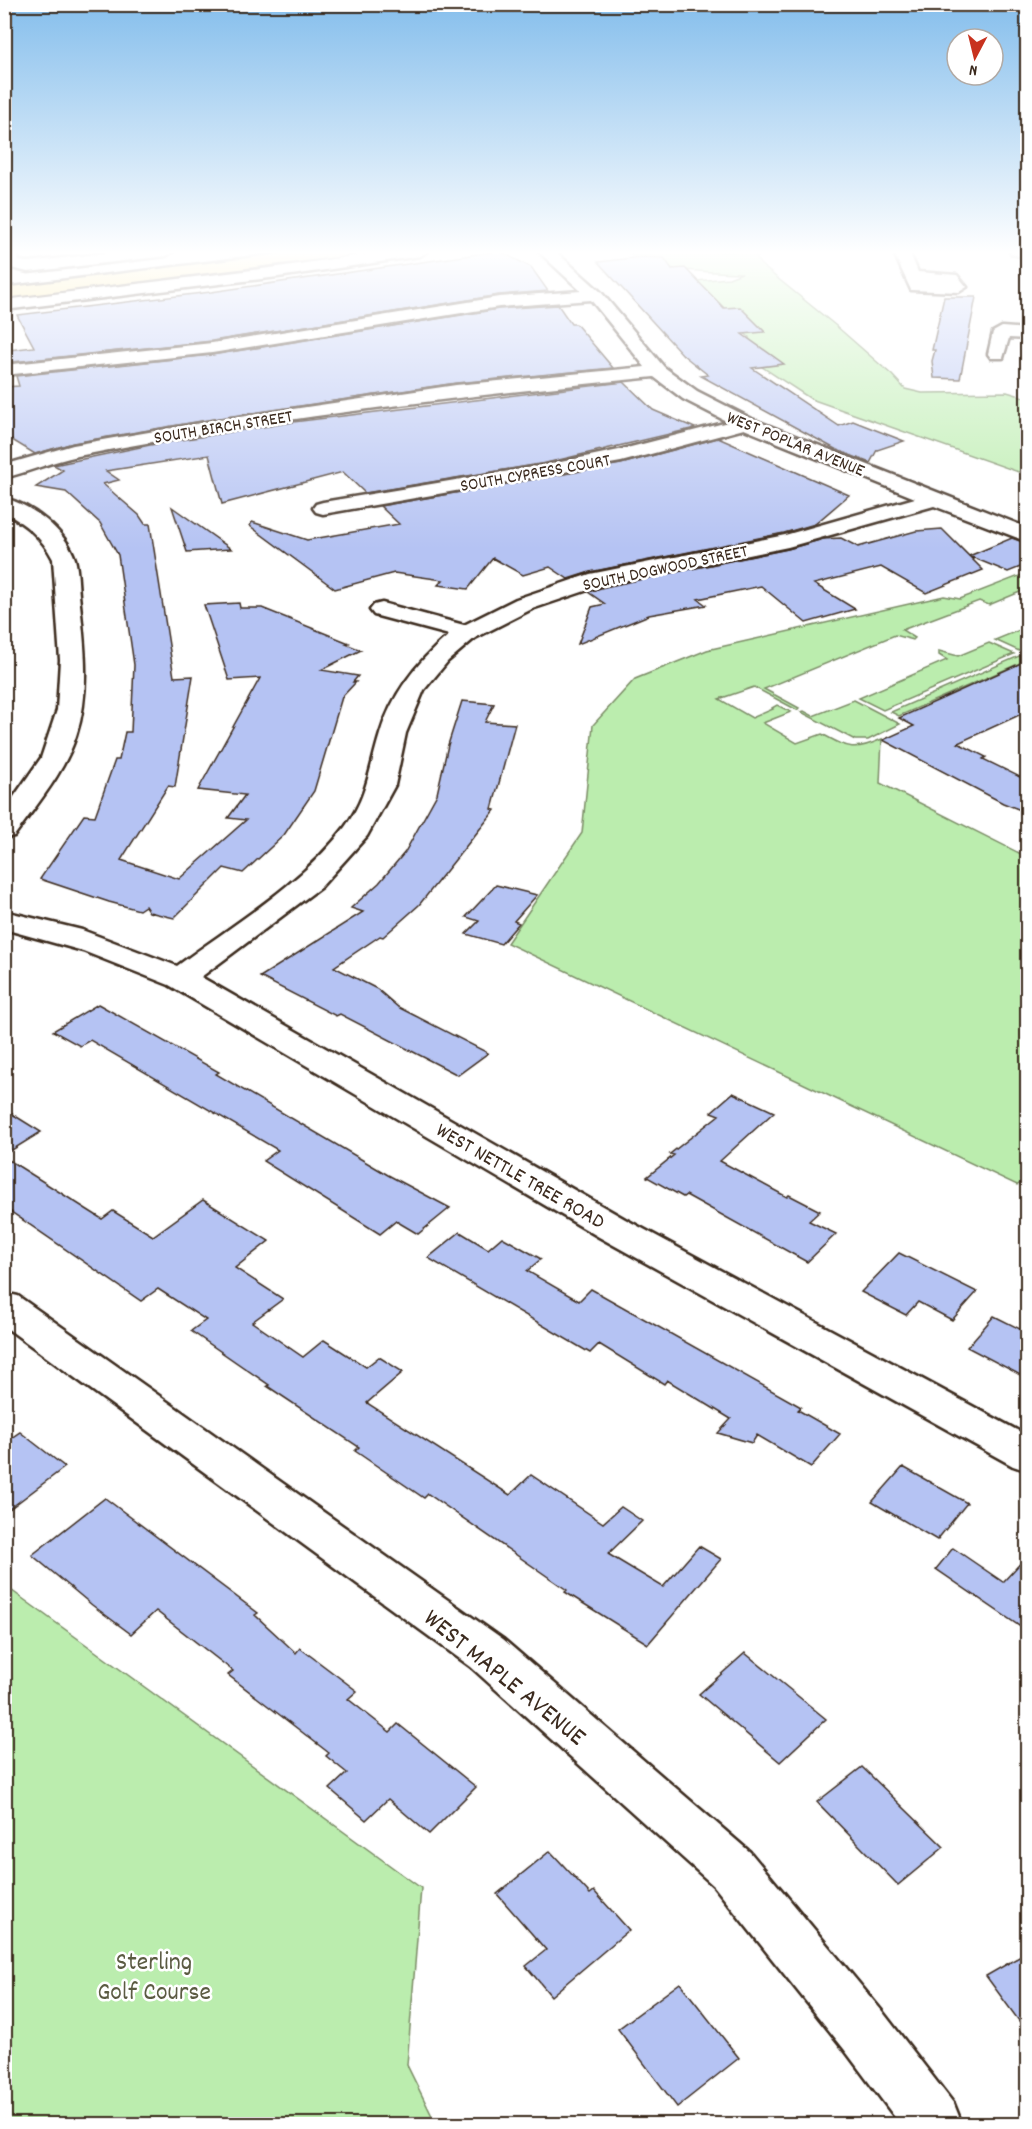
<svg xmlns="http://www.w3.org/2000/svg" width="1032" height="2129" font-family="Dekko,sans-serif">
<rect width="100%" height="100%" fill="#fff"/>
<filter id="ink" filterUnits="userSpaceOnUse"><feTurbulence type="fractalNoise" baseFrequency=".0167" numOctaves="2"/><feDisplacementMap in="SourceGraphic" scale="12" xChannelSelector="R" yChannelSelector="G"/><feConvolveMatrix kernelMatrix="1 2 1 2 8 2 1 2 1" color-interpolation-filters="sRGB"/></filter>
<g filter="url(#ink)">
<path fill="#bbedae" stroke="#7b8c66" stroke-width="1.5" d="M658,251H804L756,256L760,264L835,325L892,375L905,389L922,393L1007,392L1027,398V475L811,399L750,359L749,337L684,282L729,278L742,273C712,272 652,272 629,253Z
M1027,573V589L989,605L979,601L902,630L915,638L913,640L895,635L764,689L799,708L797,710L754,687L719,699L752,718L773,709L772,708L777,705L791,712L763,723L797,743L822,734C848,748 853,752 882,739L880,783L1027,857V1181L1017,1185L507,943L582,833L593,725L635,679L707,650L944,596L960,599Z
M1027,627V648L1019,651L995,640Z
M989,643L1014,654L883,710L859,698L947,660L939,655V651L958,656Z
M1019,656L1027,660L899,716L891,712Z
M854,700L900,724L868,740H855L801,712L804,711L813,716Z
M4,1585L421,1888L407,2065L436,2124H5Z"/>
<path fill="#b5c3f3" stroke="#3b2a1e" stroke-width="1.5" d="M499,251L531,267L548,291L499,295L212,341L12,362L9,350L34,347L17,315L211,292Z
M641,257L664,258L672,269L685,268L724,308L740,307L765,332L742,334L784,364L752,368L839,426L853,421L904,441L877,450L870,463L837,450L701,376L708,375L683,355L598,262Z
M944,297H976L960,379L934,378L932,361L935,350H932Z
M558,305L571,324H576L613,368L456,383L219,418L73,443L35,454L4,435V387L19,386L16,376L212,355L499,309Z
M624,382L653,410L695,428L546,463L365,493L343,472L222,504L209,455L106,471L119,480L103,484L139,515L145,524H150L174,677L193,676L175,787L168,786L121,860L179,879L246,820L228,818L245,795L198,790L260,678L229,680L204,605L239,603L240,608H262L349,643L346,644L361,650L321,670L358,676L353,682H356L342,697L314,791L284,835L243,873L224,868L174,918L149,912L145,906L139,910L109,902L40,879L84,815L95,816L115,760H119L125,732H131L134,665L118,555L100,523L66,492L36,487L63,470L54,465L150,445L293,422Z
M718,438L849,495L815,524L784,533L590,572L568,579L550,567L523,575L493,558L468,589L438,585L443,580L394,573L335,589L250,526L252,522L307,540L399,524L380,506L621,464Z
M172,507L231,549L187,552Z
M942,529L969,556L1012,538L1028,544V564L1008,572L969,556L983,570L926,593L881,567L814,584L855,609L806,623L761,586L698,599L706,605L649,615L578,644L592,607L605,604L588,592L604,587L788,549L823,539L841,538L858,547L916,531Z
M1028,660V711L958,743L986,757L983,759L1028,781V813L1003,803L883,740L914,726L899,718Z
M462,701L494,704L485,722L515,724L492,809L495,810L419,905L383,937L380,936L334,967L377,989L398,1007L488,1053L458,1075L340,1014L336,1016L260,977L363,912L351,908L379,883L405,852L437,794L448,745Z
M496,885L537,895L514,921L519,923L501,944L466,934L479,921L466,917Z
M98,1004L219,1072L216,1074L388,1175L450,1208L418,1234L396,1221L380,1234L263,1161L278,1150L90,1040L80,1046L53,1031Z
M733,1093L774,1112L720,1161L787,1197L789,1195L820,1211L809,1221L836,1234L807,1262L686,1195L683,1197L647,1177L674,1155L670,1154L719,1115L711,1112Z
M4,1109L41,1132L4,1155Z
M4,1157L102,1219L113,1211L153,1236L203,1200L269,1241L235,1268L283,1299L252,1322L303,1357L324,1340L366,1367L379,1357L403,1372L367,1403L510,1495L531,1475L603,1523L621,1507L642,1521L608,1554L663,1587L699,1546L721,1559L648,1644L565,1592L567,1590L428,1494L424,1498L355,1451L359,1447L267,1386L269,1385L191,1331L206,1320L158,1289L141,1301L4,1207Z
M460,1232L488,1249L502,1237L541,1259L527,1271L579,1301L591,1289L801,1407L798,1410L840,1434L811,1467L757,1435L752,1443L718,1433L731,1419L667,1380L664,1384L599,1344L590,1353L428,1258Z
M899,1253L977,1292L952,1320L918,1302L906,1315L861,1292Z
M994,1316L1028,1333V1379L967,1347Z
M20,1432L65,1467L4,1513V1443Z
M903,1467L967,1503L937,1540L872,1502Z
M105,1498L258,1613L255,1615L296,1653L300,1648L357,1691L348,1699L390,1732L398,1724L476,1787L429,1834L388,1799L366,1820L330,1789L347,1773L326,1756L329,1753L228,1675L233,1671L156,1611L131,1634L92,1605L32,1555Z
M953,1548L1003,1582L1028,1555V1632L936,1569Z
M745,1653L826,1719L780,1762L699,1694Z
M862,1767L944,1847L898,1885L817,1802Z
M550,1851L590,1894L594,1891L629,1930L551,1996L526,1966L546,1950L497,1894Z
M1028,1952V2033L986,1976Z
M680,1983L739,2058L677,2107L618,2029Z"/>
<g fill="none" stroke-linecap="round" stroke-linejoin="round">
<defs>
<path id="minor" d="M4,251H16L19,261L28,262L124,251H174L166,256L28,272L7,267Z
M387,251H428L420,256L278,277L4,310V300L278,267Z
M538,251H555L601,292L664,367L697,391L752,419L1028,528V542L934,506L788,547L603,585L532,609L475,638L448,661L424,690L406,733L395,785L367,836L321,887L201,977L625,1219L1028,1436V1471L1013,1466L599,1237L169,985L83,951L4,929V911L82,930L177,966C235,923 301,885 345,827C368,796 369,769 380,734C392,694 417,662 449,635L374,615L370,610L374,605L382,603L464,625L516,599L590,574L785,535L915,498L744,429L621,462L323,514L316,512L313,508L316,504L323,502L546,465L619,450L728,422L683,399L654,377C462,396 268,418 78,456C53,461 29,472 4,478V465L73,445L219,420L456,385L645,367L591,300L499,307L212,353L4,375V365L212,343L499,297L581,291Z
M893,251H909L918,272L957,275L967,287L959,292L911,290Z
M1009,251H1028V258L1012,254Z
M1002,327L1028,329V339L1009,338L1003,358H991L988,354L993,332Z
M4,498C32,505 66,531 75,559C78,570 78,584 79,595C84,641 91,691 76,736C64,773 37,804 14,836L4,838V811L41,758L57,710L60,660L53,559C42,537 25,524 4,512Z
M4,1293L18,1296L503,1639L750,1852L882,2011L954,2104L962,2124H900L844,2049L714,1886L471,1667L4,1326Z"/>
<path id="major" d="M305,251H352L344,256L4,298V288Z"/>
</defs>
<use href="#minor" stroke="#3b2a1e" stroke-width="5"/>
<use href="#major" stroke="#3b2a1e" stroke-width="5"/>
<use href="#minor" fill="#fff" fill-rule="evenodd"/>
<use href="#major" fill="#fae180" fill-rule="evenodd"/>
</g>
</g>
<linearGradient id="sky" x2="0" y2="1"><stop stop-color="#85beec"/><stop offset="0.46" stop-color="#fff"/><stop offset="1" stop-color="#fff" stop-opacity="0"/></linearGradient>
<rect width="1032" height="549" fill="url(#sky)"/>
<g text-anchor="middle" stroke-width="5" stroke-linejoin="round" paint-order="stroke">
<g font-size="18" fill="#3b2a1e" stroke="#fff">
<text transform="translate(223 426) rotate(-9)" y="6">SOUTH BIRCH STREET</text>
<text transform="translate(796 443) rotate(22)" y="6">WEST POPLAR AVENUE</text>
<text transform="translate(535 472) rotate(-10)" y="6">SOUTH CYPRESS COURT</text>
<text transform="translate(665 567) rotate(-12)" y="6">SOUTH DOGWOOD STREET</text>
</g>
<g font-size="21" fill="#3b2a1e" stroke="#fff">
<text transform="translate(521 1175) rotate(30)" y="7">WEST NETTLE TREE ROAD</text>
</g>
<g font-size="26" fill="#3b2a1e" stroke="#fff">
<text transform="translate(506 1676) rotate(39)" y="9">WEST MAPLE AVENUE</text>
</g>
<g font-size="26" fill="#5b5b42" stroke="#fff">
<text x="154" y="1969">Sterling<tspan x="154" dy="30">Golf Course</tspan></text>
</g>
</g>
<rect width="1032" height="2129" fill="none" stroke="#fff" stroke-width="24"/>
<rect x="12" y="12" width="1008" height="2105" fill="none" stroke="#3b2a1e" stroke-width="2" filter="url(#ink)"/>
<g transform="translate(975 57) rotate(187)"><circle r="28" fill="#ffffff" stroke="#b1aaa5" stroke-width="1.5"/>
<path d="M0-4.5L10 22L0 15L-10 22Z" fill="#c8321e"/>
<text y="-9" font-size="16" font-weight="bold" text-anchor="middle" fill="#3b2a1e">N</text>
</g>
</svg>
